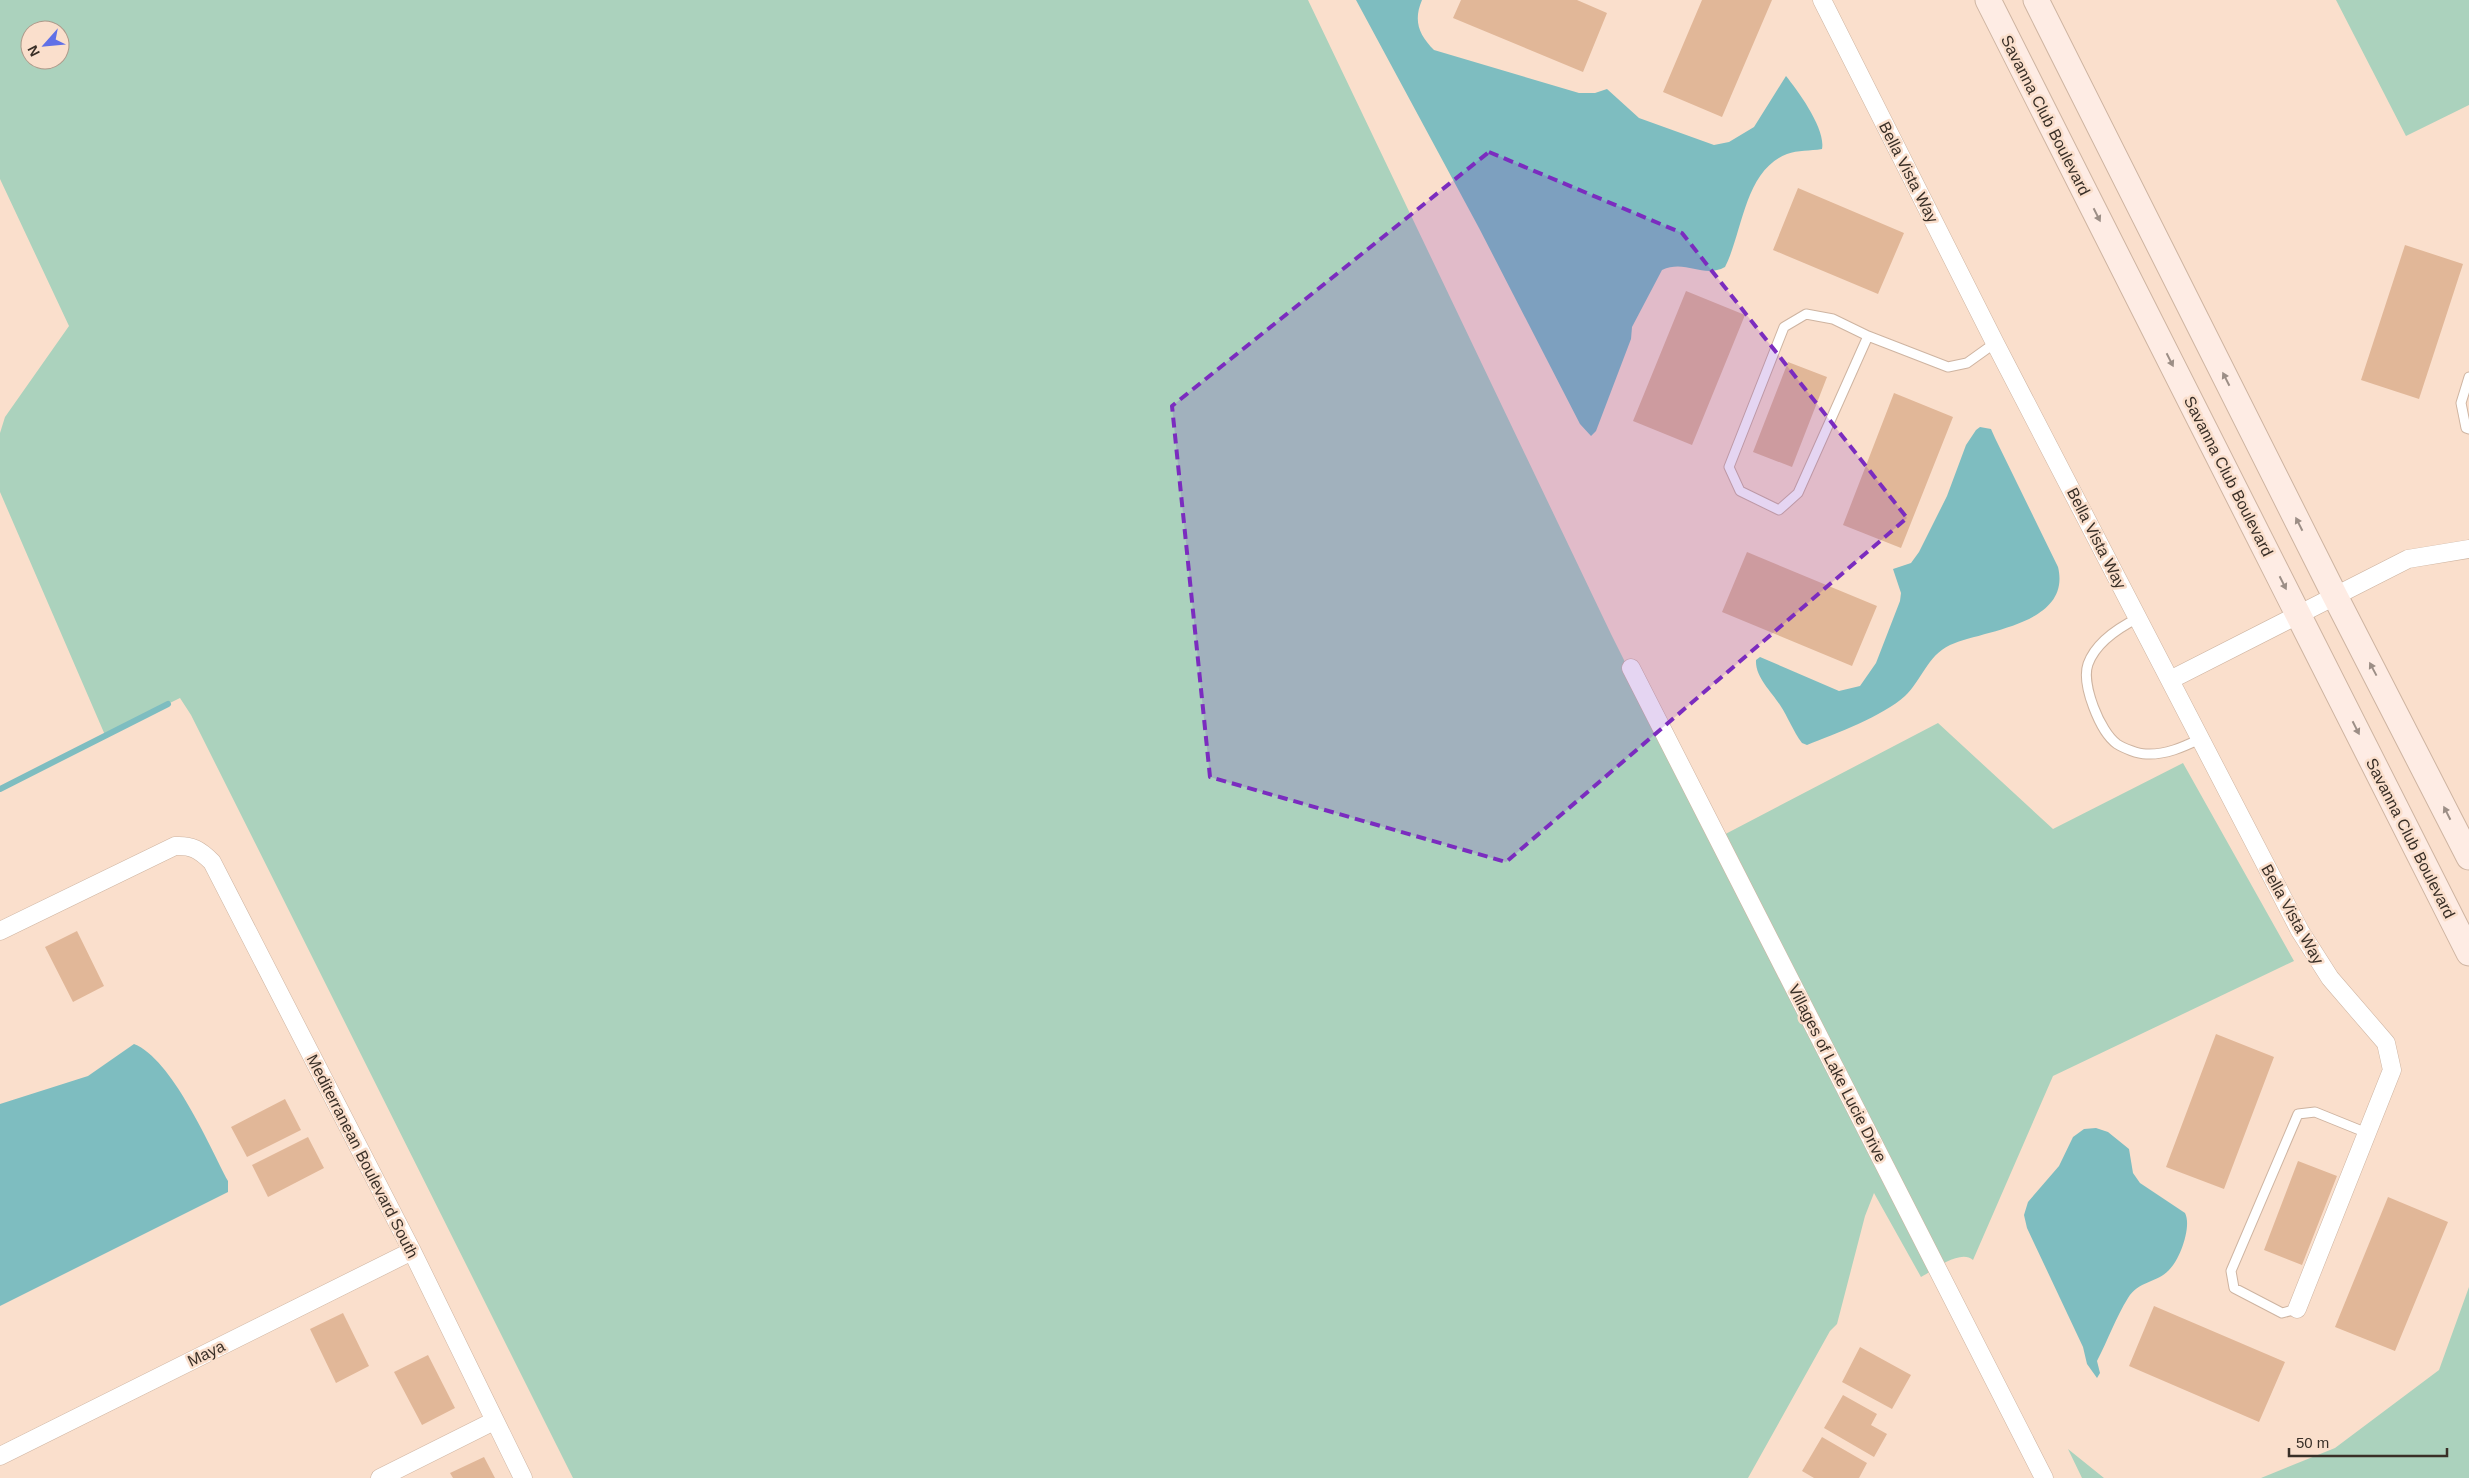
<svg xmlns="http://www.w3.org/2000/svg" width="2469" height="1478" font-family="Arial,sans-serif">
<rect width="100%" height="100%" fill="#fadfcc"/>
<path fill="#abd2bd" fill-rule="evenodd" d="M0,0H1308L1611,634L1714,840L1938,723L2053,829L2183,763L2294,961L2053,1076L1973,1260C1960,1249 1934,1270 1921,1277L1874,1193L1865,1216L1837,1324L1830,1331L1748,1478H573L191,715L180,698L105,735L0,492V433L5,417L69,326L0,179ZM30,30H60V60H30Z
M2336,0H2469V105L2406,136Z
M2469,1287V1478H2261L2335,1448L2439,1370Z
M2068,1449L2104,1478H2082Z"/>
<path fill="#7ebdc0" d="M1356,0H1422C1413,21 1419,35 1434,50L1579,93H1595L1607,89L1639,118L1714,145L1729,142L1754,127L1786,76C1798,91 1826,129 1822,149C1810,151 1798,150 1787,154C1744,171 1743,232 1725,267C1703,279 1686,259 1662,270L1632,327L1631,339L1596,431L1591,436L1580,424L1479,228Z
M1980,427L1991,429L1995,438L2058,567C2072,625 1984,630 1950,645C1927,656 1922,680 1905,696C1883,716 1835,734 1807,745L1802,743C1793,731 1788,717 1780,705C1771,691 1755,677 1756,660L1760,657L1839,691L1860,686L1876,663L1900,601L1901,593L1893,569L1911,563L1919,552L1947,496L1966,445L1976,430Z
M134,1044C172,1059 209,1145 228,1181V1192L0,1306V1104L88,1076Z
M2096,1128L2108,1132L2129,1149L2133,1173L2140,1183L2185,1213C2192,1226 2180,1260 2169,1270C2157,1283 2138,1281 2128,1298C2116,1317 2108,1340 2097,1361L2100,1373L2097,1378L2087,1364L2083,1347L2027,1228L2024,1215L2028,1202L2059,1166L2073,1137L2084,1129Z"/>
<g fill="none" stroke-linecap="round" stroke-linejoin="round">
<path stroke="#7ebdc0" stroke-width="6" d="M0,789L168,704"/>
</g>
<path fill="#e1b798" d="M1461,0H1577L1607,13L1583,72L1453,18Z
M1702,0H1772L1722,117L1663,92Z
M1798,188L1904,233L1878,294L1773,250Z
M2405,245L2463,264L2419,399L2361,380Z
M1686,291L1745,315L1692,445L1633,421Z
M1788,362L1827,377L1792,467L1753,452Z
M1894,393L1953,417L1901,548L1843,525Z
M1747,552L1877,606L1852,666L1722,612Z
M77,931L104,986L73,1002L45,947Z
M2216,1034L2274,1057L2224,1189L2166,1167Z
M285,1099L301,1130L247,1157L231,1127Z
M308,1137L324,1168L268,1197L252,1165Z
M2298,1161L2337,1176L2302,1265L2264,1250Z
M2388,1197L2448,1222L2395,1351L2335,1327Z
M2154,1306L2285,1362L2259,1422L2129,1366Z
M343,1313L369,1366L336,1383L310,1329Z
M1860,1347L1911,1375L1892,1409L1842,1382Z
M428,1355L455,1408L422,1425L394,1372Z
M1843,1395L1877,1414L1871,1425L1887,1434L1874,1457L1824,1428Z
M1822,1437L1867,1463L1859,1478H1814L1802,1471Z
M484,1457L495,1478H453L450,1473Z"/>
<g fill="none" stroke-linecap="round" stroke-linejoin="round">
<defs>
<path id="lane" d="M1806,314L1833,319L1868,336L1798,493L1779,510L1740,491L1729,467L1784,327Z
M1868,336L1948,367L1967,363L1995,343
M2469,377L2461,403L2466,428L2469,429
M2138,618C2118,628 2096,642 2088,664C2081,684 2100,732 2117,744C2123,748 2138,754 2146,754C2166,755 2183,747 2200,739
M2297,1309L2282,1313L2234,1288L2231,1271L2298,1114L2315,1112L2367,1133"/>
<path id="street" d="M1822,0L1995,343L2300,931L2330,978L2386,1043L2392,1070L2297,1309
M1631,668L2044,1478
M2170,680L2408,559L2469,549
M0,931L175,846C192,845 200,850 212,862L412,1251L523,1478
M0,1456L412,1251
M380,1478L494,1421"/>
<path id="secondary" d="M1988,0L2469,953
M2036,0L2335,596L2469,857"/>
</defs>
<use href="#lane" stroke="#ceb4a1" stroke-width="11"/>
<use href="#street" stroke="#ceb4a1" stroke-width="19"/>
<use href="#secondary" stroke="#ceb4a1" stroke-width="27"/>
<use href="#lane" stroke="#fff" stroke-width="9"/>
<use href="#street" stroke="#fff" stroke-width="18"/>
<use href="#secondary" stroke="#feece4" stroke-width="25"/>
</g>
<defs><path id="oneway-solid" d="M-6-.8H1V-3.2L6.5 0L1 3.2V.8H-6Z" transform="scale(1.25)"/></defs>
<g fill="#9c8e86">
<use href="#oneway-solid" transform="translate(2097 215) rotate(63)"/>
<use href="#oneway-solid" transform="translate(2170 360) rotate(63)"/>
<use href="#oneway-solid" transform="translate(2226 379) rotate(-117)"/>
<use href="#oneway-solid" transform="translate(2299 524) rotate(-117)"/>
<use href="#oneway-solid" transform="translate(2283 583) rotate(63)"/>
<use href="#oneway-solid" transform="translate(2373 669) rotate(-118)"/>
<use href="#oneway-solid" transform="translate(2356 728) rotate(63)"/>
<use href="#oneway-solid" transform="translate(2447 813) rotate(-117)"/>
</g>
<path fill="#7b2cbf" fill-opacity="0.2" stroke="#7b2cbf" stroke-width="4" stroke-dasharray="10 6" stroke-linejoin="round" d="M1489,152L1682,233L1907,518L1506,862L1210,777L1172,406Z"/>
<g text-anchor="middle" stroke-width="5" stroke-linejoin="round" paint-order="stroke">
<g font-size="16" fill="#392f27" stroke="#fadfcc">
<text transform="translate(2046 115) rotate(63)" y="6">Savanna Club Boulevard</text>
<text transform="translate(1909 172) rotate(63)" y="6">Bella Vista Way</text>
<text transform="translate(2229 476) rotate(63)" y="6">Savanna Club Boulevard</text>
<text transform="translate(2097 538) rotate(63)" y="6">Bella Vista Way</text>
<text transform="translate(2411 838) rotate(63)" y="6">Savanna Club Boulevard</text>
<text transform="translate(2293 914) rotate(61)" y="6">Bella Vista Way</text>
<text transform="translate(1838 1073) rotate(63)" y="6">Villages of Lake Lucie Drive</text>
<text transform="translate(363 1156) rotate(63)" y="6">Mediterranean Boulevard South</text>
<text transform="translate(206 1353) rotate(-26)" y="6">Maya</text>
</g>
</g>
<g transform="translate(45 45) rotate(243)"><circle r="24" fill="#fadfcc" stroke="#ad998a"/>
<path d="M0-4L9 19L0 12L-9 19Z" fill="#6070e7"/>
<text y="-8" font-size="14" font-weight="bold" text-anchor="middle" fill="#392f27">N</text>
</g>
<path d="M2289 1448v8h158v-8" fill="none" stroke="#392f27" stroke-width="2.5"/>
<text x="2296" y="1448" font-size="15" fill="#392f27" stroke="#fadfcc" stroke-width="4" paint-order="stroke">50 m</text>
</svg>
